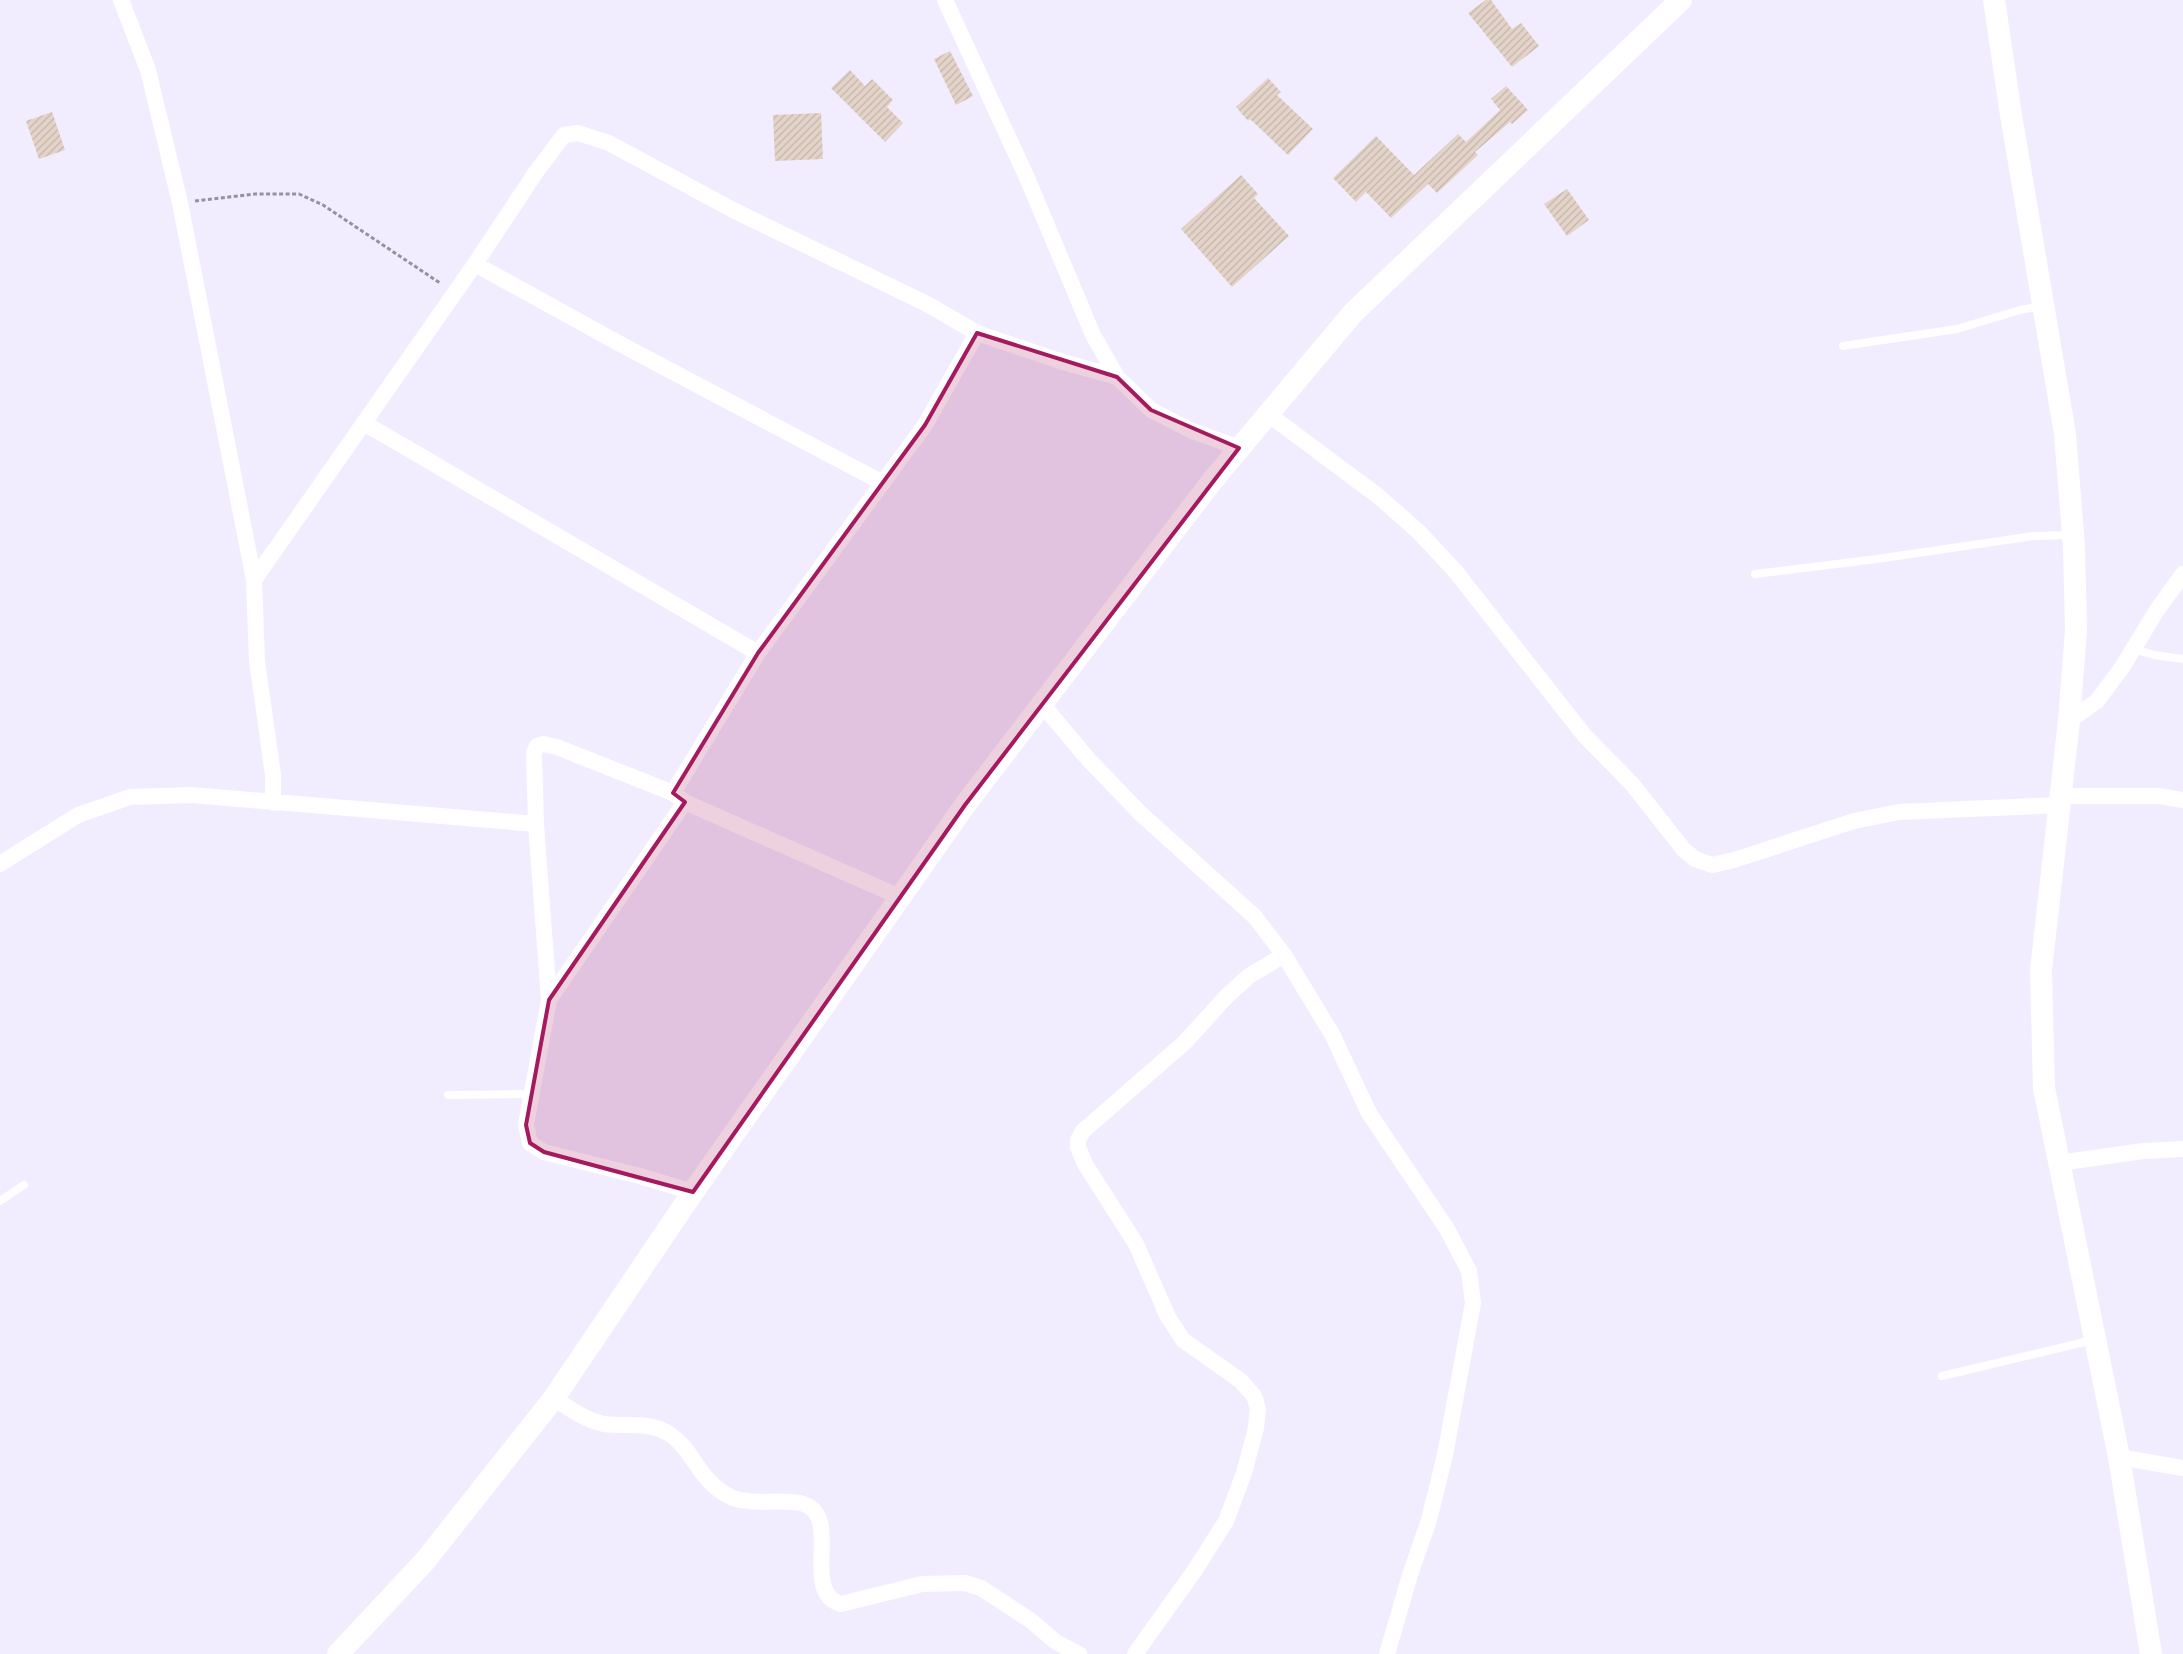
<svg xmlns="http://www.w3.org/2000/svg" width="2183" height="1654" font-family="Mulish,sans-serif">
<defs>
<pattern id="building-hatch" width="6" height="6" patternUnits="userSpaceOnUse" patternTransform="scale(1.25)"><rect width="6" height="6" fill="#e4d3c8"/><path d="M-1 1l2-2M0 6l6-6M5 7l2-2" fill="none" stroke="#c3b5ac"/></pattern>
</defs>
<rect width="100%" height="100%" fill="#f1edff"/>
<path fill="url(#building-hatch)" d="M1486,0H1491L1512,29L1521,23L1539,46L1512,67L1468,13Z
M950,51L973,96L956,105L934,59Z
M850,70L865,86L872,79L893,100L887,107L903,123L885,142L831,88Z
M1268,78L1281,92L1277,95L1313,129L1288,155L1250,119L1248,121L1236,107Z
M1506,86L1528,110L1512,124L1510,122L1475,152L1478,155L1437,193L1428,184L1391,218L1366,192L1356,202L1333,178L1376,136L1414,175L1458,134L1466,142L1500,110L1491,99Z
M52,112L65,150L39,159L26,121Z
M821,113L823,159L775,161L773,115Z
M1241,175L1258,194L1254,198L1289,236L1232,287L1181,229Z
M1567,189L1589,220L1567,236L1544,204Z"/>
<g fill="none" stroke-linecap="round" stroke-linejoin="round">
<path stroke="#95929e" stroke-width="3" stroke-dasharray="4 2.5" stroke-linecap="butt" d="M195,201L255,194H299L323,205L440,283"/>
<path stroke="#fff" stroke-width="8" d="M1843,346L1957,329L2020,310L2042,306
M1755,574L1877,559L2034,536L2072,535
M2134,649L2154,655L2183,659
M448,1095L533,1094
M0,1201L24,1185
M1942,1376L2093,1340"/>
<path stroke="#fff" stroke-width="16" d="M121,0L148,70L180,203L254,580L257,661L273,775V803
M945,0L1028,180L1093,335L1117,377L1151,410L1190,430L1239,448
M475,264L536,172L564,135L578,133L609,143L733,210L927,304L977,333L1063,362L1117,377
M1268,414L1378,496L1419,532L1456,572L1584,735L1632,784L1684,850L1695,859L1712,865L1734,860L1854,821L1899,812L2060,805
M364,423L758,653
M254,580L475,264L622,345L883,483
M1042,704L1088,759L1140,813L1255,917L1284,955L1332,1034L1369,1113L1447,1229L1469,1271L1473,1303L1445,1455L1429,1520L1410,1575L1387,1654
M2069,721L2097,701L2123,666L2157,610L2183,574
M673,793L758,653L925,425L977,333
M2061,796H2158L2183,800
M0,864L78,815L130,797L191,795L536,824
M549,1000L685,802
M2059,1163L2143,1151L2183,1149
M693,1192L640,1176L544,1152L530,1143L526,1125L549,1000L536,824L534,753L537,746L543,744L557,747L673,793L685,802L900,897
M554,1398C570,1409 585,1420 604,1424C625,1427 648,1421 668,1433C695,1450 697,1481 731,1497C753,1507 794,1496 810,1507C838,1525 802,1593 841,1604L922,1584L965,1583L981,1588L1030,1620L1056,1642L1079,1654
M2119,1457L2183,1468
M1135,1654L1195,1570L1226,1521L1244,1473L1256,1428L1258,1408L1254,1396L1241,1381L1183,1340L1168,1317L1136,1244L1085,1164L1078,1147V1140L1083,1131L1184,1043L1226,997L1249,976L1284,955"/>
<path stroke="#fff" stroke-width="22" d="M1994,0L2011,115L2065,434L2074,547L2076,630L2069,721L2041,970L2044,1088L2119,1457L2151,1654
M338,1654L425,1561L554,1398L693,1192L965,805L1212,481L1353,313L1681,0"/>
</g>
<path fill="#a5195f" fill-opacity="0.2" stroke="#a5195f" stroke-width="4" stroke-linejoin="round" d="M977,333L1117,377L1151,410L1239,448L965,805L693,1192L544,1152L530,1143L526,1125L549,1000L685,802L673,793L758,653L925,425Z"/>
</svg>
